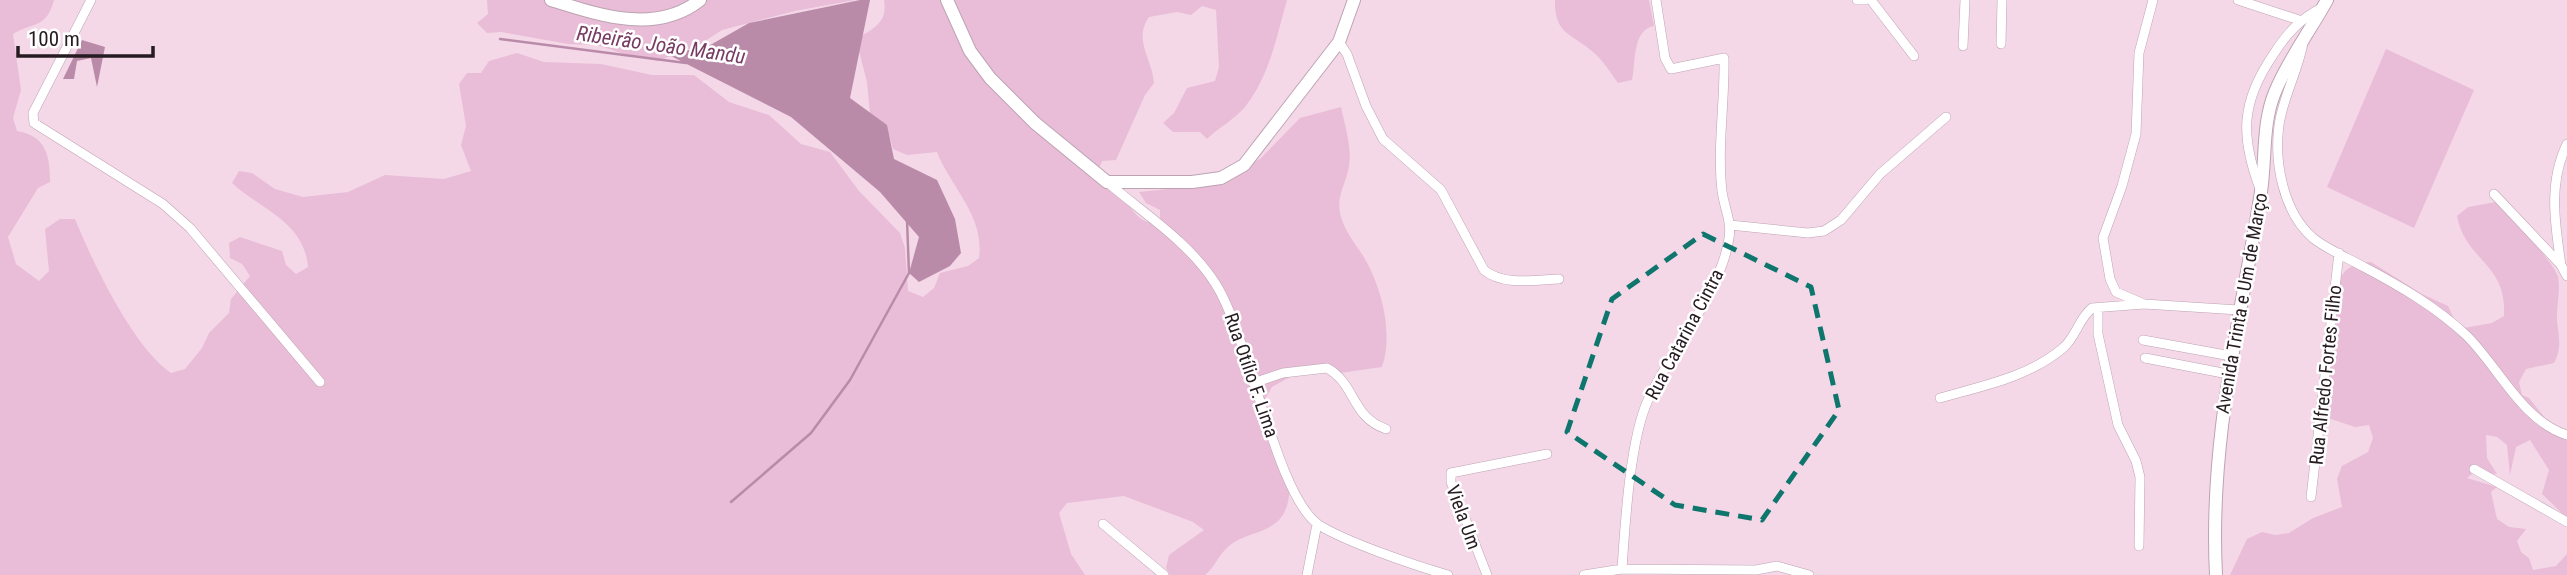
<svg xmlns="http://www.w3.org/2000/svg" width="2567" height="575" font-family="'Roboto Condensed',sans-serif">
<rect width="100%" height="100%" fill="#f4d8e8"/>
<path fill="#e9bdd7" d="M0,0H54C46,29 35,21 13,34L21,90L13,118L17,131C46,136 50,155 50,182L38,188L8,237L16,264L39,281L49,271L45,229L60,219H75C93,263 133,347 171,373L185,369L202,348L209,333L229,313L231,299L250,276L242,264L230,258L229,243L240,237L282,251L286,265L296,274L308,267C304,221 261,210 232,183L239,171L252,173L275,189L303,197L348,192L385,175L444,179L471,171L461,145L466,126L459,84L467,73H481L489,61L517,53L544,62L601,64L652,75H694L729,102L769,115L801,144L830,152L859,191L900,233L905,248L908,291L923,297L934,288L940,273L968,266L979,258C985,216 951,188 937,152L907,155L893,149L889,135L870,114L867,82L856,39C874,29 888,22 884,0H1287C1276,38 1270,75 1245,107C1235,119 1218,128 1207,139L1200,132H1173L1163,123L1174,113L1187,88L1215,81L1219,67L1216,10L1202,6L1191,15L1177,12L1149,17C1133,40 1152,58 1154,83L1145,95L1116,160L1102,161L1097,174C1104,180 1113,186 1119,192C1133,209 1136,223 1160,224V210L1146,203L1139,192L1196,186L1260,159L1300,118L1341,107C1345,126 1352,147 1349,166C1346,185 1335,196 1341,217C1345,231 1354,242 1362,254C1381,284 1394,333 1382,367L1340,373L1325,368L1297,373L1272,387L1265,399C1271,432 1308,493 1277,522C1263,534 1243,534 1229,546C1219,554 1215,567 1205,575H1170L1166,568L1169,555L1204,530L1193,522L1124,496L1067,503L1059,513L1071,554L1085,575H0Z
M487,0H855L795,11L722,30L699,45L658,61L624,54L597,45L568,44L501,32L487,33L477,23L488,14Z
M1555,0H1649L1654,26C1632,30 1636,62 1632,80L1618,83C1610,72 1603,60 1593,52C1571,33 1554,34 1555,0Z
M2386,49L2474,90L2414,228L2327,187Z
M2496,202C2508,212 2555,264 2558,277C2561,290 2556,307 2557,321C2559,338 2562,347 2554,363L2526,369L2519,382L2522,395L2529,398L2549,423L2567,430V518L2542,494L2549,470L2530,440L2516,447L2510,475L2507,445L2497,437L2486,435L2487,458L2497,474H2472L2467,478L2497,487L2491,492L2497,519L2509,527L2526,529L2517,541L2521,552L2529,558L2533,570L2556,566L2567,554V575H2230L2247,539L2262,532L2275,535L2289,533L2313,518L2342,507L2337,479L2342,466L2368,452L2373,438L2369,425L2355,427L2328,418L2322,404L2337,282L2346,270L2357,263L2371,262L2422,294L2448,306L2454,319L2464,328L2492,323L2504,316C2507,262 2465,261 2457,216L2468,207Z"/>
<path fill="#ba8ba8" d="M860,0H870L850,98L887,125L894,159L937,180L955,219L961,253L950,266L919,282L909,273L919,237L880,192L791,117L665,53L705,48L749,23Z
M82,40L105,47L97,87L91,58L77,61L74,79H63Z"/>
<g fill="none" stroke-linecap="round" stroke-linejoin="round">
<path stroke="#ba8ba8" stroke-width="2.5" d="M500,39L686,63
M731,502L811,433L850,380L909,273L907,220"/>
<defs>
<path id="street" d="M91,0L33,113L34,123L163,204L190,228L320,382
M1857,0H1865
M1871,0L1914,56
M2238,0L2299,20
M1339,42L1347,54L1366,106L1383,139L1441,190L1484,270C1503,286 1535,280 1559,279
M2303,43C2298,71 2283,97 2279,125C2274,162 2283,212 2313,238C2328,250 2348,258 2364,267C2400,286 2436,307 2466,335C2498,366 2522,421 2567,435
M2001,44L2002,0
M1963,46L1965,0
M1107,182C1143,213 1189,242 1215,283C1249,335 1276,496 1319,525C1346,542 1416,566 1448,575
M2260,189C2240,136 2241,102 2273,55C2287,33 2300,19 2323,7
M2494,194L2561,265L2567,276
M1730,225L1808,233L1824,231L1841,220L1880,174L1946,117
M2561,265C2555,224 2548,183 2567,144
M2144,304L2116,292L2110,279L2103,238L2122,186L2136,134L2139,53L2153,0
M2098,308V334L2118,425L2136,461L2140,477L2139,546
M2143,340L2231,356
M2145,358L2228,374
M1253,383L1283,373L1327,368C1356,384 1351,417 1386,429
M1940,398C1982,386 2029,377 2063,348C2076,337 2079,318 2092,308L2144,304L2239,310
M2474,469L2567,522
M2311,497L2339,253
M1103,524L1164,575
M1622,569C1625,524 1630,439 1648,400C1670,352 1722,290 1729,238C1732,222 1724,207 1722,191C1717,147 1725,102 1724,58L1671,69L1665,58L1656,0
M1307,575L1317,524
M1487,575L1451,482V473L1547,454
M1584,575L1622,569L1756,570L1777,566L1809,575"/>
<path id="secondary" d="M551,0C599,15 656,35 700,0
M947,0L970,51L990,78L1035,123L1107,182H1192L1221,178L1244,165L1339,42L1354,0
M2216,575C2209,441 2240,322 2261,192C2266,159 2262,123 2275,92C2288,60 2310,31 2327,0"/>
</defs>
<use href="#street" stroke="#bda3b2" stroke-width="10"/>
<use href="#secondary" stroke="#bda3b2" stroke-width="14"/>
<use href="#street" stroke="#fff" stroke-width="9"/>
<use href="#secondary" stroke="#fff" stroke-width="12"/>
</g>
<path fill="none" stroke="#0f766e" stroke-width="5" stroke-dasharray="14 9" stroke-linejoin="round" d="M1703,234L1811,287L1839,410L1762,520L1675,505L1567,432L1612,299Z"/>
<g text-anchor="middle" stroke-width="5" stroke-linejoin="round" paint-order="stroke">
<g font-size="19" fill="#251b21" stroke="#fff">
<text transform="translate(2241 303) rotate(-80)" y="7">Avenida Trinta e Um de Março</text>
<text transform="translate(1684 334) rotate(-62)" y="7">Rua Catarina Cintra</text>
<text transform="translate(1252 375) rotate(71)" y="7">Rua Otílio F. Lima</text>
<text transform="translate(2325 375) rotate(-84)" y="7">Rua Alfredo Fortes Filho</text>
<text transform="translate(1464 517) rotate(70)" y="7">Viela Um</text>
</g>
<g font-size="21" font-style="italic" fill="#783b63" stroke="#fff">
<text transform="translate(661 45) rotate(8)" y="7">Ribeirão João Mandu</text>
</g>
</g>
<path d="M18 46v10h135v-10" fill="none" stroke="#251b21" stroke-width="3.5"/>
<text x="28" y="46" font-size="21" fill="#251b21" stroke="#ffffff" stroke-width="5" paint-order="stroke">100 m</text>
</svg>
